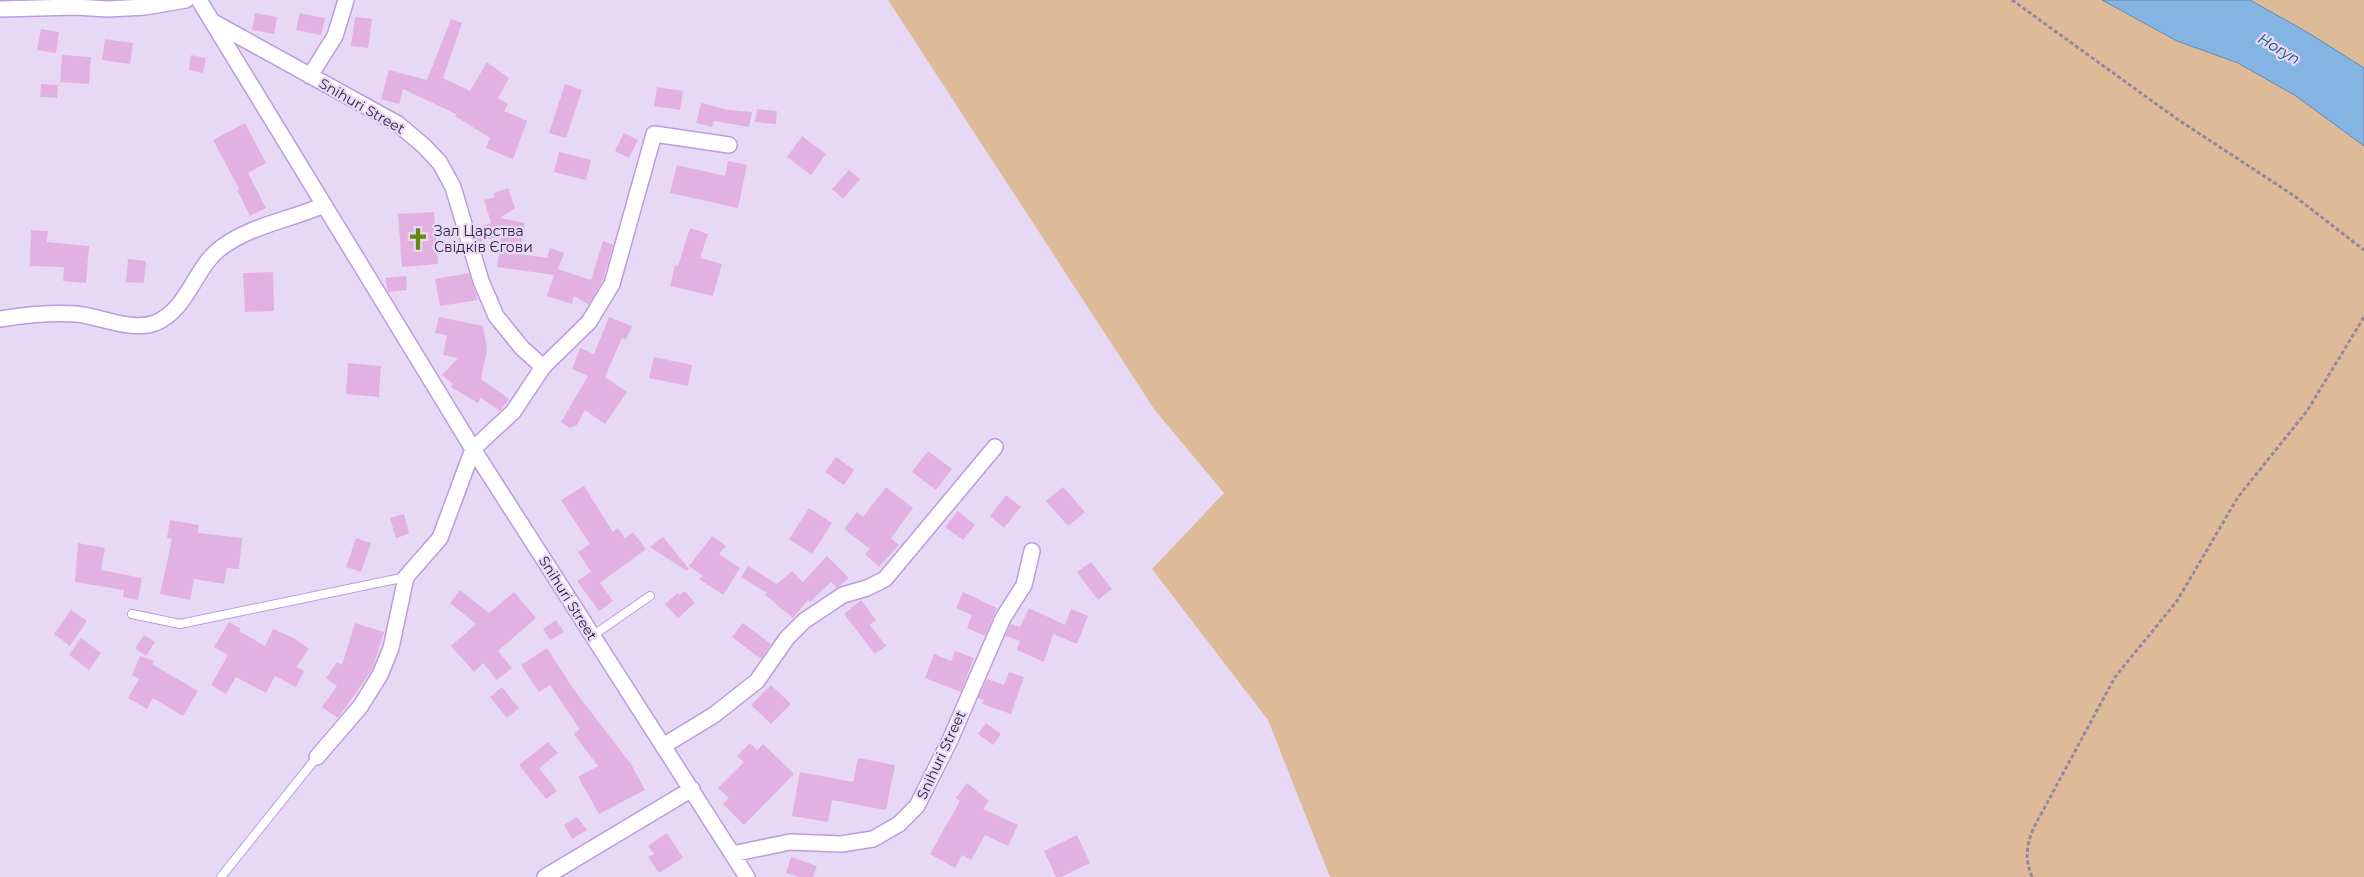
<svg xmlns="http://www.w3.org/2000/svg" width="2364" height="877" font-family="Montserrat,sans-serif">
<rect width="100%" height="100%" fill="#e7d9f6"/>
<path fill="#debb98" d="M888,0H2102L2177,41L2238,63L2296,96L2364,146V877H1330L1268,720L1152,569L1224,493L1154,409Z
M2250,0H2364V68L2307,32Z"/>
<path fill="#83b4e2" stroke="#6987af" d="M2102,0H2250L2307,32L2364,68V146L2296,96L2238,63L2177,41Z"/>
<path fill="#e2b1e1" d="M255,13L277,17L274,34L252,30Z
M300,13L325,18L321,35L296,30Z
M355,17L372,19L368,48L351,46Z
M451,19L462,23L443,78L470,91L487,62L509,78L498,98L508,104L504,111L527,121L513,159L486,148L490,138L455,116L456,114L403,89L399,104L381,99L389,70L427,80Z
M41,29L59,32L56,53L37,50Z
M105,39L133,43L130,64L102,60Z
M62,55L91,57L89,84L60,82Z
M191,55L206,58L203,73L189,70Z
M41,84L58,85L57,98L40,97Z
M565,84L582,90L566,138L549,133Z
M657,87L683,91L680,110L654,106Z
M701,103L729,110L752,112L749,127L714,121L712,127L696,123Z
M757,109L777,111L776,124L755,122Z
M245,123L266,163L248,173L266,208L250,216L237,190L239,189L213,140Z
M624,133L638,140L629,158L615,151Z
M802,136L826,154L811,175L787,157Z
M559,152L591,160L586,180L554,172Z
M728,161L747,165L738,208L670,193L677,165L725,176Z
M849,170L860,179L843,199L832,189Z
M508,188L515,208L500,218L525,223L519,254L547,258L550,248L564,253L558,269L591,280L603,241L613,245L603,280L589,305L574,296L572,304L547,296L554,275L497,267L501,236L479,242L475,228L491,223L484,200L495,197L494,193Z
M434,212L438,264L402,267L398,214Z
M690,228L708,234L700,258L722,264L713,296L670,286L675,265L678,266Z
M31,230L48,231L47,242L89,246L86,283L63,281L64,267L30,266Z
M128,259L146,261L144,283L126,282Z
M273,272L274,311L245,312L243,273Z
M469,273L478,300L440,306L435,279Z
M406,276L407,290L388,292L385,278Z
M439,317L483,326L487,349L481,379L509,399L500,411L481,398L478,403L451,387L453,384L442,375L458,358L443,355L447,335L435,333Z
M609,317L632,326L626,340L622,338L605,377L627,392L605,424L585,410L577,425L570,428L561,422L588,376L572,369L580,348L594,354Z
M654,357L692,365L688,386L649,378Z
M348,363L381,366L379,397L346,394Z
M928,451L952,469L936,490L912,472Z
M836,457L854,470L844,485L825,472Z
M584,486L613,532L618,528L625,538L633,532L646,549L600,583L613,601L599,611L577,581L591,572L578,552L590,544L561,500Z
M886,487L913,508L891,538L899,545L879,567L865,554L870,549L844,529L857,512L863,517Z
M1063,487L1085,512L1068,526L1046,501Z
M1006,495L1021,507L1004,528L990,516Z
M809,508L832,523L812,554L789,539Z
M958,511L975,525L963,540L945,527Z
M404,514L409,534L396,538L390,518Z
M170,520L199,525L198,533L242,538L239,569L227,568L224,584L194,579L190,600L160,594L172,539L167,538Z
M712,536L726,546L719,554L740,568L723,595L699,579L703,576L689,566Z
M663,537L689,569L687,571L650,547Z
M356,538L371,543L361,572L346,567Z
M78,543L105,548L101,570L142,578L138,600L123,597L124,590L75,582Z
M827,556L849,578L837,588L831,582L810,602L808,600L793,618L765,595L767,593L741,577L748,566L777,584L792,571L803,582Z
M1091,562L1112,589L1098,600L1077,572Z
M460,590L489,613L514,592L536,618L498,651L512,668L497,680L483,663L474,672L451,646L476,624L450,603Z
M685,591L695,603L678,618L665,604L678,593L679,595Z
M963,592L997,608L985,636L967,628L972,615L956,608Z
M861,600L876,620L870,625L886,646L875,654L844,614Z
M1029,608L1065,625L1071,609L1088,616L1077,644L1053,634L1044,662L1017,650L1020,641L1005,636L1011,624L1020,627Z
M71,610L87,621L70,646L54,634Z
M556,620L564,632L550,640L543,629Z
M229,622L241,629L239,631L265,646L273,629L294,638L309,649L296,667L304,671L296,687L275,676L266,693L236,677L226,694L211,685L228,655L214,647Z
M355,623L384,632L372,670L338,718L322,707L337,686L326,678L337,662L342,665Z
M743,623L771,644L761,659L732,637Z
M144,635L155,642L146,656L135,648Z
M81,638L101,653L89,670L69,655Z
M547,648L574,690L631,764L645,790L599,814L578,777L598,766L574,734L580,729L550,685L539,692L521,665Z
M955,651L974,658L961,692L925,678L934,654L951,661Z
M140,656L154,661L152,664L198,691L183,716L153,698L147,709L128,698L139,679L132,675Z
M1009,672L1024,677L1011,714L982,704L984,700L978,698L987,679L1004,685Z
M771,685L791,704L771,724L751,705Z
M502,687L519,708L507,718L490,697Z
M986,723L1001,734L993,745L978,734Z
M548,742L558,753L539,768L557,791L546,799L519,765Z
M750,743L757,750L763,744L794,774L744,825L723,804L729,798L718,788L744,762L737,756Z
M858,758L895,765L886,810L832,800L828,822L792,816L800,772L853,782Z
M967,783L989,801L983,809L1018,825L1008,846L985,835L971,860L962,855L955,868L930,854L960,801L956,798Z
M577,817L587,830L572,839L564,825Z
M667,833L683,858L659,873L648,857L654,854L648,846Z
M1077,835L1090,863L1061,877H1056L1044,851Z
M791,857L817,866L813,877H799L786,873Z"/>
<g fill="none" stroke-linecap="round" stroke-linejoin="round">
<defs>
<path id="service" d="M132,614L180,624L406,577
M592,636L650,596
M221,877L317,757"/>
<path id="minor" d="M199,0L473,449L747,877
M0,9L75,7L108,9L145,7L186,0
M215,23L398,124L424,146L440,163L453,187L481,281L496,316L522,348L543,367L513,412L473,449L440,538L406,577L391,648L380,675L360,707L317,757
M310,76L335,36L346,0
M0,319C25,315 50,312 76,314C100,316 131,332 155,323C189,309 194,267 222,247C252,225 290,220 324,205
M543,367L589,322L612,284L654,134L729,145
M663,746L714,715L757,681L787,638L804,621L843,595L867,588L885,579L995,447
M732,854L790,842L841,844L873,839L899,824L917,806L950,740L1003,618L1024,585L1032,551
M545,877L692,789"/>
</defs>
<use href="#service" stroke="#bd9bdf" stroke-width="10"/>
<use href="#minor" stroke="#bd9bdf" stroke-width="18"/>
<path stroke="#9587a3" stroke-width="3" stroke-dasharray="4 2.5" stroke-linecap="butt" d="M2012,0L2177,119L2293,195L2364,250
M2032,877C2025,858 2026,848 2033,829L2115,677L2177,601L2238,497L2307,411L2364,317"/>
<use href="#service" stroke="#fff" stroke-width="8"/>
<use href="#minor" stroke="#fff" stroke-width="15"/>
</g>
<defs>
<symbol id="church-bare" viewBox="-9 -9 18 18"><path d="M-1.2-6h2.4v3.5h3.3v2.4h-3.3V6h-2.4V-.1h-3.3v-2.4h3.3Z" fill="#648a14" stroke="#e7d9f6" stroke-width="2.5" paint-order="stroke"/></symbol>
</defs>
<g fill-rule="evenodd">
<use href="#church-bare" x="402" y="223" width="32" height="32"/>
</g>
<g text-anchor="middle" stroke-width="4.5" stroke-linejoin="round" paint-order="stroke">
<g font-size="14" fill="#2b1d38" stroke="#e7d9f6">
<text transform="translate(362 106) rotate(30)" y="5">Snihuri Street</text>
<text transform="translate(568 598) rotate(58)" y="5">Snihuri Street</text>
<text transform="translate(941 755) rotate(-65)" y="5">Snihuri Street</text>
</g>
<g font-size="14" fill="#2b1d38" stroke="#e7d9f6" text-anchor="start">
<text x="434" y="236">Зал Царства<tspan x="434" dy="16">Свідків Єгови</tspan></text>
</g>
<g font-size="15" font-style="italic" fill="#104772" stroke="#e7d9f6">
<text transform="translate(2279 49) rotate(31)" y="5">Horyn</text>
</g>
</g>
</svg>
